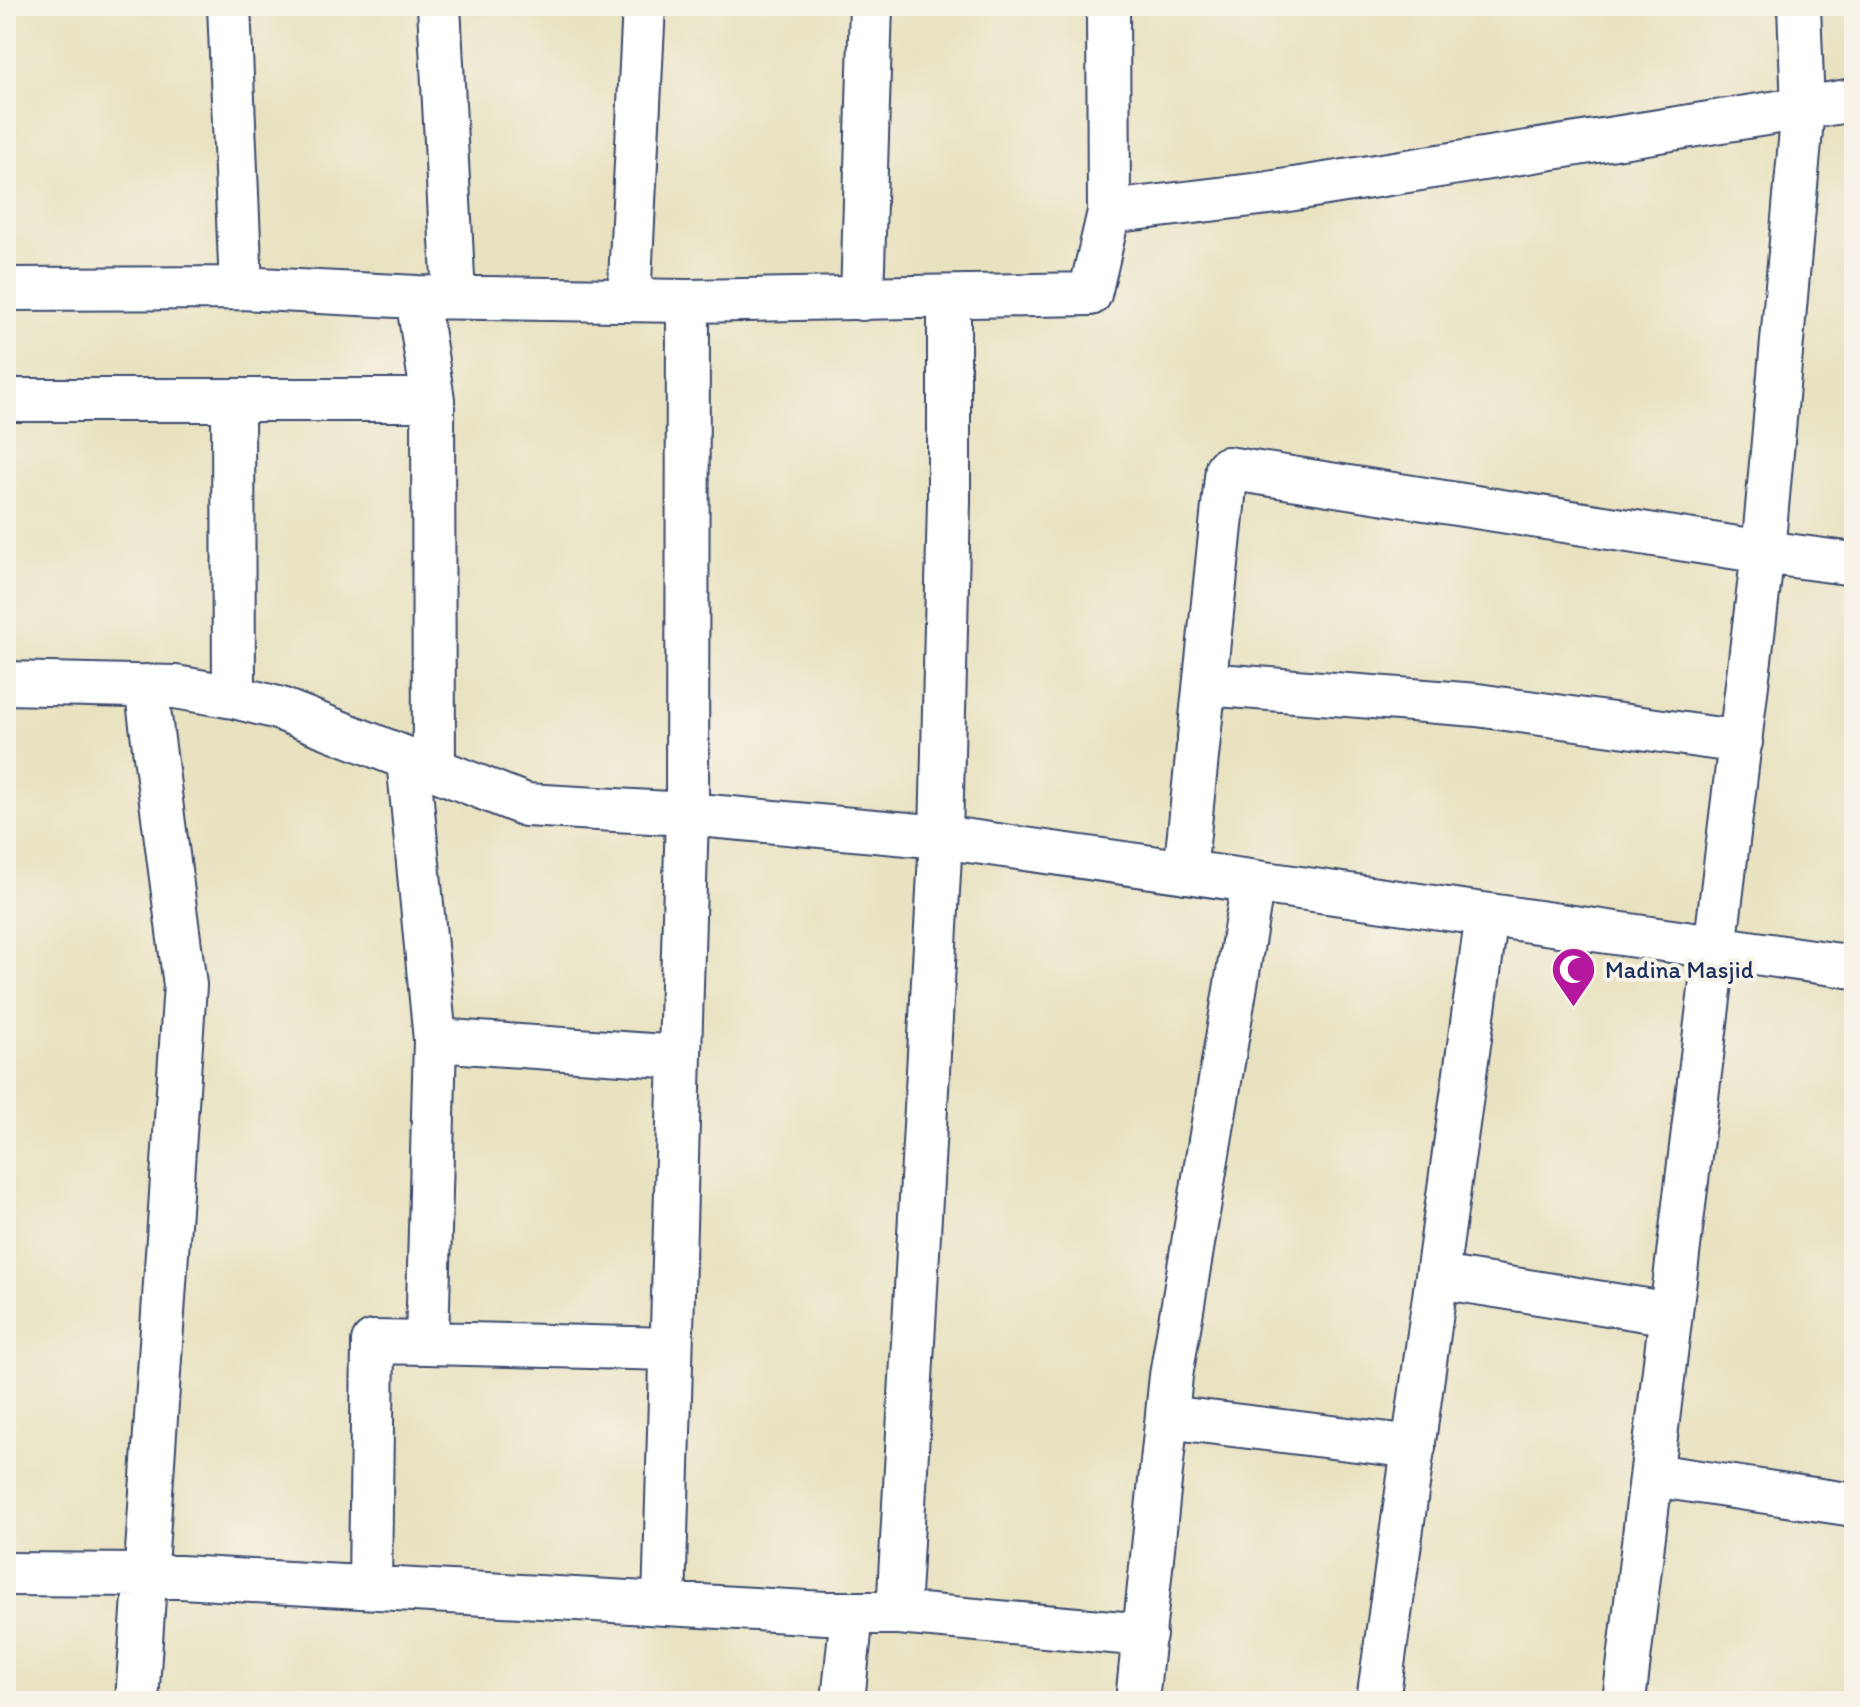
<svg xmlns="http://www.w3.org/2000/svg" width="1860" height="1707" font-family="Itim,sans-serif">
<rect width="100%" height="100%" fill="#f7f3e8"/>
<filter id="ink" filterUnits="userSpaceOnUse"><feTurbulence type="fractalNoise" baseFrequency=".0125" numOctaves="2"/><feDisplacementMap in="SourceGraphic" scale="16" xChannelSelector="R" yChannelSelector="G"/><feConvolveMatrix kernelMatrix="1 2 1 2 8 2 1 2 1" color-interpolation-filters="sRGB"/></filter>
<filter id="wash" filterUnits="userSpaceOnUse"><feTurbulence type="fractalNoise" baseFrequency=".006" numOctaves="4" result="noise"/><feDisplacementMap in="SourceGraphic" scale="32" xChannelSelector="R" yChannelSelector="G"/><feGaussianBlur stdDeviation="1.8" result="paint"/><feColorMatrix in="noise" values="0 0 0 0 0 0 0 0 0 0 0 0 0 0 0 0 0 1.4 0 .05"/><feComposite in="paint" operator="in"/></filter>
<g filter="url(#wash)">
<rect width="100%" height="100%" fill="#e8e2c0"/>
</g>
<g filter="url(#ink)">
<g fill="none" stroke-linecap="round" stroke-linejoin="round">
<defs>
<path id="minor" d="M229,6L241,288
M439,6L454,297
M1109,212L1269,193L1854,100
M6,289L241,288L417,297L688,301L1090,294L1109,212L1108,6
M417,297L433,400L434,769
M862,299L871,6
M629,300L644,6
M6,400H433
M233,400L234,697
M6,683L175,687L234,697L278,708L526,805L687,814L941,837L1854,967
M1205,684L1477,705L1741,742
M1185,872L1227,468L1763,552L1854,564
M435,1040L679,1057
M1439,1277L1671,1314
M427,1343L671,1349
M1167,1417L1414,1447
M1652,1475L1854,1505
M6,1574L145,1575L826,1613H898L1145,1635
M370,1587L373,1342L427,1343L435,1040L408,759
M664,1604L687,814L688,301
M898,1613L941,837L949,501V298
M137,1701L185,985L146,686
M843,1701L852,1613
M1137,1701L1171,1376L1253,882
M1378,1701L1487,915
M1624,1701L1763,552L1803,108L1799,6"/>
</defs>
<use href="#minor" stroke="#3a4a6d" stroke-width="46"/>
<use href="#minor" stroke="#fff" stroke-width="42"/>
</g>
</g>
<defs>
<symbol id="mosque-pin" viewBox="-11 -11 22 30"><path d="M0 17L-7.5 6A9.5 9.5 0 1 1 7.5 6Z" fill="#b5179e" stroke="#f7f3e8"/><path d="M3.5-4.9A6 6 0 1 0 3.5 4.9A5 5 0 1 1 3.5-4.9Z" fill="#fff"/></symbol>
</defs>
<g fill-rule="evenodd">
<use href="#mosque-pin" x="1548" y="944" width="51" height="69"/>
</g>
<g text-anchor="middle" stroke-width="8" stroke-linejoin="round" paint-order="stroke">
<g font-size="24" fill="#1b2f5e" stroke="#f7f3e8" text-anchor="start">
<text x="1605" y="978">Madina Masjid</text>
</g>
</g>
<rect width="1860" height="1707" fill="none" stroke="#f7f3e8" stroke-width="32"/>
</svg>
